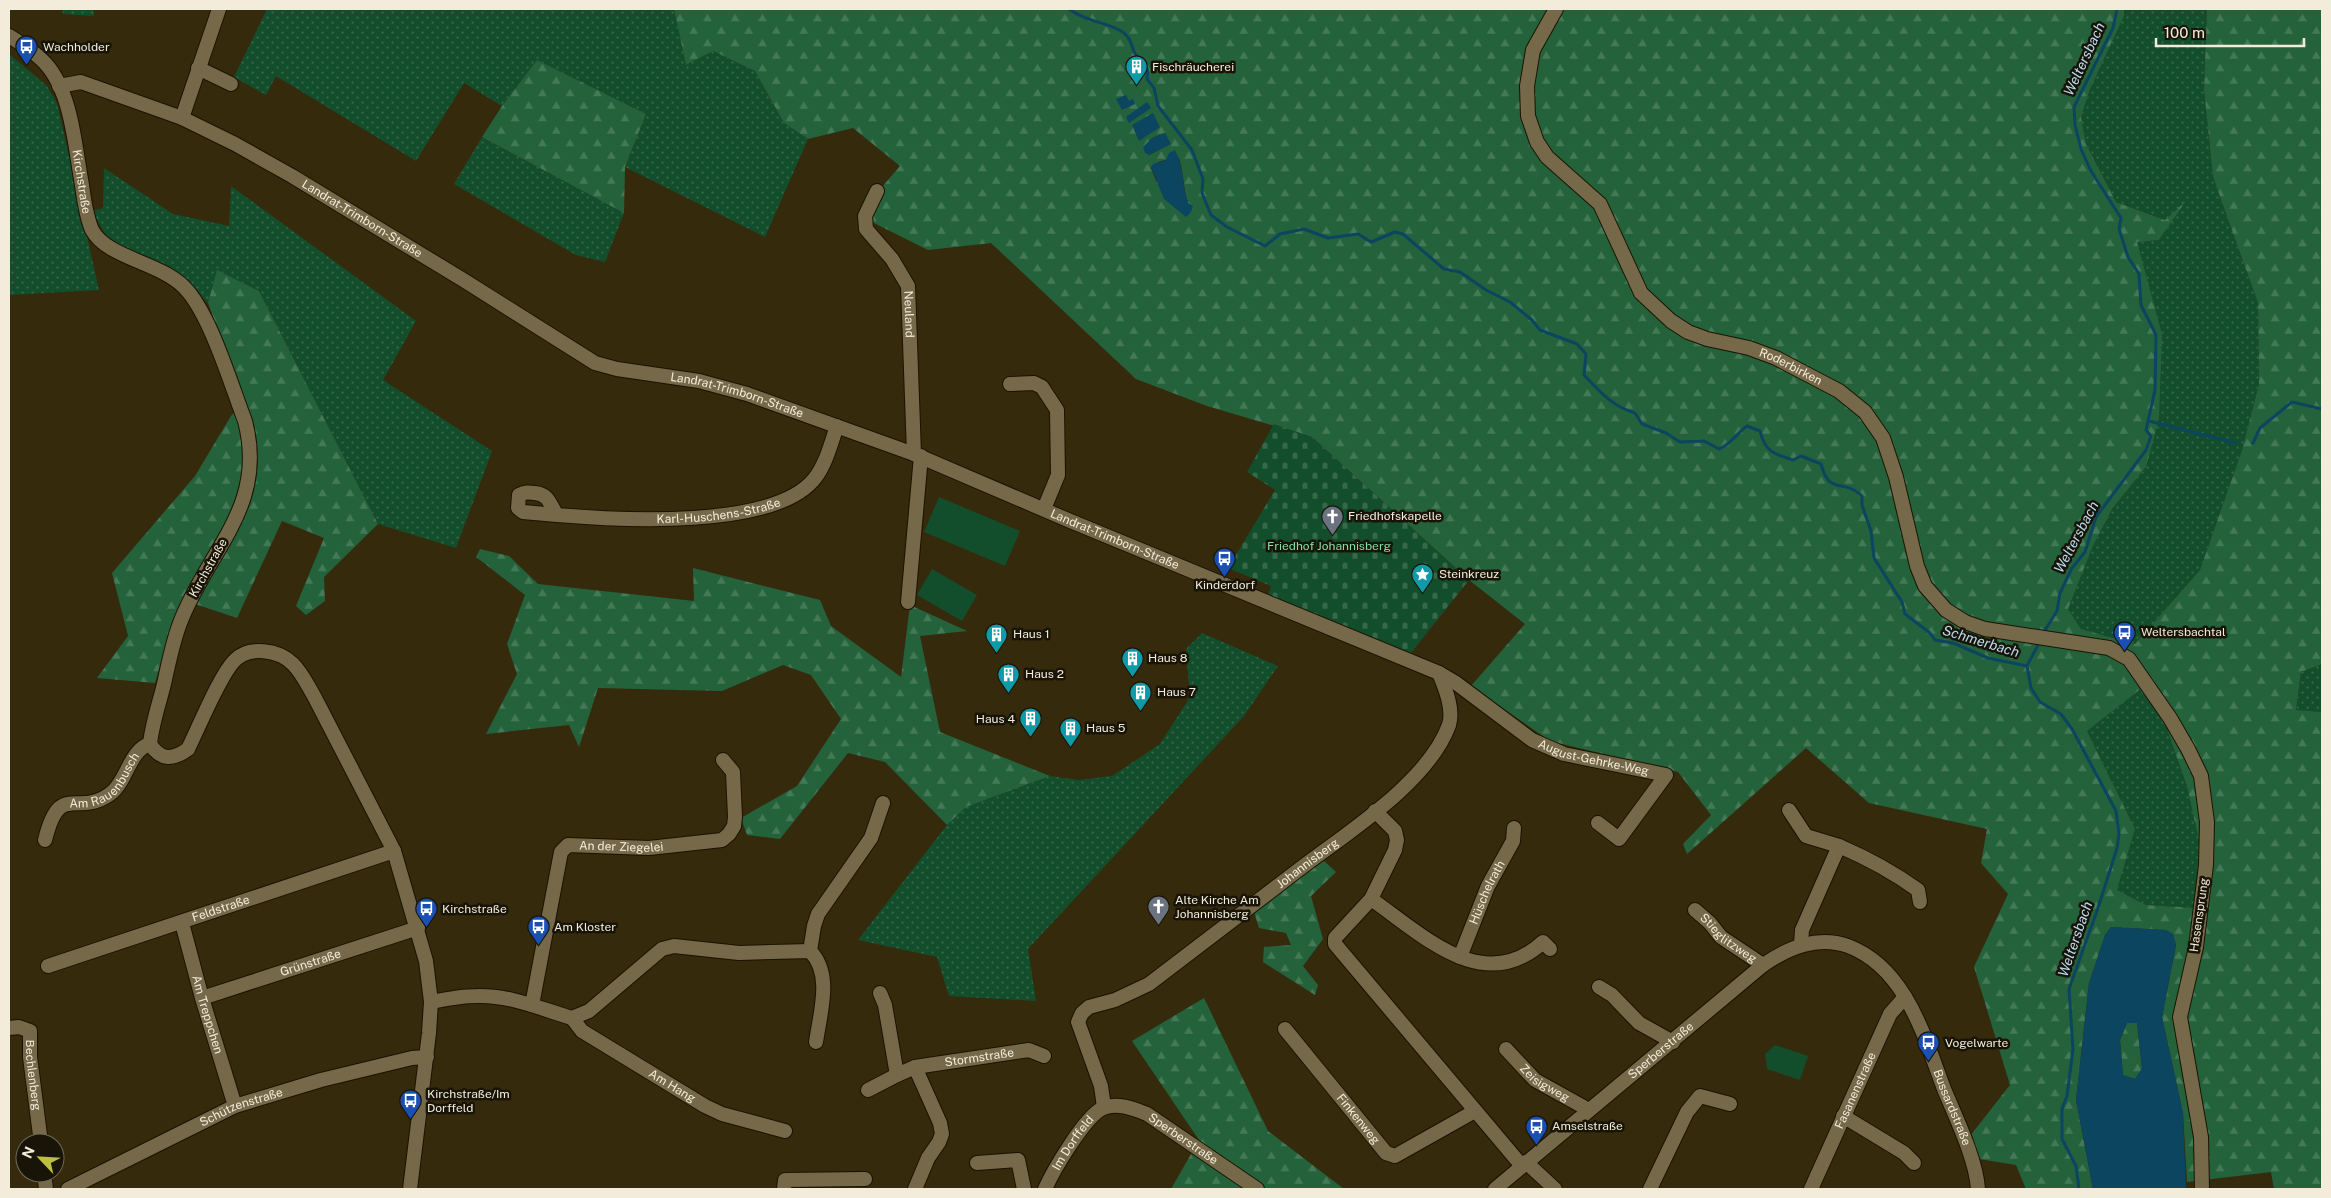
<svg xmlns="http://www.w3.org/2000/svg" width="2331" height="1198" font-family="'Public Sans',sans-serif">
<defs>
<pattern id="grass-dots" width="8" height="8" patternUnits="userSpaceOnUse" patternTransform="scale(1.25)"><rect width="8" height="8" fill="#134e2c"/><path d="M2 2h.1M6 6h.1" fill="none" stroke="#36684a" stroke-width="1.8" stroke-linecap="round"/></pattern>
<pattern id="forest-firs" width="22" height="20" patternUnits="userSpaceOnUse" patternTransform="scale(1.25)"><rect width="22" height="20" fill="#24623c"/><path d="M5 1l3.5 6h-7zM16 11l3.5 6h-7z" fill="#447958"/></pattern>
<pattern id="cemetery-stones" width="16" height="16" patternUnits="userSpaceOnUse" patternTransform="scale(1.25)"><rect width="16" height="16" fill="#134e2c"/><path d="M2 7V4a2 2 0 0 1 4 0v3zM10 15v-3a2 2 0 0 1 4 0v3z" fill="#36684a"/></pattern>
</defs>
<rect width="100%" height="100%" fill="#352a0c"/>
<path fill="url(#grass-dots)" d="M62,9H93L94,16L63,14Z
M267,9H674L686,65L713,51L755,71L784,123L808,139L765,237L625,167L646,114L537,60L502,106L464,83L416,161L276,76L266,95L234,77Z
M2124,9H2207L2204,90L2213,177L2258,303L2259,384L2242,450L2200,570L2135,644L2081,629L2068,609L2092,548L2112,509L2146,467L2162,334L2136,241L2159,240L2184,204L2166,220L2116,202L2086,144L2081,117L2090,89L2124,16Z
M9,54L47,86L57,103L99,290L9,295Z
M482,137L624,213L605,262L576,255L454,184Z
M104,168L173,214L229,226L231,186L416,321L383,380L492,451L456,548L378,524L259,291L217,270L208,303L169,266L110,243L92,211L103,208Z
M1202,633L1278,666L1244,716L1028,949L1036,1001L949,996L937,957L858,940L947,825L966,807L1050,776L1079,780L1112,776L1160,744L1190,697L1186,649Z
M2322,664V712L2296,710L2301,672Z
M2142,688L2167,729L2187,786L2199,841L2195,908L2146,905L2117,890L2135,829L2087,731Z"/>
<path fill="url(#forest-firs)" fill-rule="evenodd" d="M674,9H2124V16L2090,89L2081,117L2086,144L2116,202L2165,220L2186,201L2159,240L2137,242L2162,334L2159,418L2146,467L2112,509L2092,548L2068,609L2081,629L2135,644L2200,570L2242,450L2259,384L2258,303L2213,177L2204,90L2207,9H2322V664L2301,672L2296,710L2322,712V1189H2274L2271,1172L2187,1182L2183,1113L2162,1017L2176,945L2173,934L2165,930L2111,927L2105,935L2089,983L2076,1100L2093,1189H2026L2016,1165L1979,1159L1970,1136L2010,1085L1974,967L2008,894L1981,863L1987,829L1869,803L1806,748L1687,854L1683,844L1711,815L1678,772L1550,741L1471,686L1525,624L1469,580L1312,437L1207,406L1136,379L991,243L928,250L858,215L900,166L853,128L808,139L784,123L755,71L713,51L686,65ZM1165,133L1170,144L1149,155L1152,138ZM1179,158C1184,173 1183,188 1188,203L1156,181L1151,168C1157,160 1169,159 1179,158ZM2142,688L2167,729L2187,786L2199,841L2195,908L2146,905L2117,890L2135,829L2087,731Z
M537,60L646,114L625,167L624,213L482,137L502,106Z
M217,270L259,291L378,524L324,577L325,601L306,615L296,606L324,538L282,521L237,618L183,600L173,620L155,683L97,678L128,636L112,573L195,476L231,416L244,401L208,303Z
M480,549L509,556L538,584L694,601L693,568L820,600L831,626L901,677L910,605L967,631L920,636L940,732L1050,776L966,807L947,825L885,762L848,753L780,839L747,835L741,818L797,786L841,719L811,675L783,665L722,691L598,688L579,747L569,725L486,734L517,674L507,644L525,595L476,557Z
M1324,861L1336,872L1311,896L1323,939L1303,966L1318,985L1315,995L1263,962L1264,947L1291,945L1286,933L1259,928L1253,909Z
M1204,998L1268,1131L1344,1189H1171L1199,1140L1132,1041Z
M2127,1023H2137L2142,1069L2135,1079L2123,1075L2120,1040Z"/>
<path fill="url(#cemetery-stones)" d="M1274,424L1312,437L1469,580L1411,653L1268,596L1271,586L1228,568L1275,490L1247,472Z"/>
<path fill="#134e2c" d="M939,497L1020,531L1005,566L924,532Z
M932,569L977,595L962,621L917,595Z
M1775,1045L1808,1056L1800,1080L1767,1069L1765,1054Z"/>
<path fill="#0c4560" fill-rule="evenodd" d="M1126,95L1129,101L1133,99L1135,104L1122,110L1116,99Z
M1147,102L1151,108L1129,123L1126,117Z
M1153,113L1160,127L1139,141L1132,125Z
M1165,133L1171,144L1149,155L1145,153L1143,147L1152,138Z
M1175,150C1184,167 1182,185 1188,203L1193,206L1191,212L1186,217L1164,199L1151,167L1153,164L1166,160L1169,153Z
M2111,927L2166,930L2173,934L2176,945L2162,1017L2183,1113L2186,1189H2093L2076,1100L2089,983L2105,935ZM2127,1023H2137L2142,1068L2135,1079L2123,1075L2120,1040Z"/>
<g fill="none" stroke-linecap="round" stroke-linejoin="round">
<path stroke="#0c4560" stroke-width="3" d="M1069,9C1087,23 1110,22 1124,33C1134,41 1130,49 1137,56C1145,65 1149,65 1147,79L1154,88L1158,106L1192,150L1203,179L1202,193L1211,215L1227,227L1265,246L1280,234L1304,229L1328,238L1358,234L1371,242L1395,232L1403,234L1444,269L1460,272L1486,290L1510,302L1532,320L1540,330L1577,344L1586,354L1584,375C1601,392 1611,406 1635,413L1642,424L1666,433L1680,442L1704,441L1719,449C1731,444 1737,433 1747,426L1760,431C1765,452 1774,454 1793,460L1801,456L1821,464C1830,497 1842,477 1862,496V505L1871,531L1874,558L1902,602L1905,614L1930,633L1935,640L1953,643L1988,658L2027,666
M2149,421L2235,443
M2253,443L2260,428L2292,402L2322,409
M2042,635L2057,611L2060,593L2072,568L2085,552L2096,517L2146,450L2151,436L2146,430L2155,390L2156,335L2141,305L2139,274L2128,257L2119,229L2121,218L2091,171L2081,149L2075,125L2074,107L2113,28L2117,9
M2040,641L2027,666L2031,688L2040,702L2061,714L2072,729L2116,811L2119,834L2117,848L2098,908L2069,989L2073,1049L2067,1096L2062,1109V1139L2076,1166L2079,1189"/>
<defs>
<g id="minor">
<path id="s1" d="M1556,9L1533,50L1527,86L1528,116L1537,142L1547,157L1600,204L1641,293L1671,321L1688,332L1707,339L1749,348L1776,358L1839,391L1865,412L1883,438L1896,477L1917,566L1925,586L1946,610L1965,622L1985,629L2109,648L2129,659L2170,718L2188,749L2201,776L2207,822L2206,865L2196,947L2180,1017L2201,1137L2202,1189"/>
<path id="s2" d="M9,36C22,44 35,52 45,63C72,92 75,148 82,185C84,200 86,216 92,230C107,258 159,262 184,287C210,313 231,385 245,421C267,505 211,547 182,618C173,639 169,662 164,684C159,704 152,724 150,744C161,761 173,760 188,749C199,727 219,677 234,661C249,645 279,650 293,664C302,673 308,686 314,696L394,851L426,961L431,1002L429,1033L410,1189"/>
<path d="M198,68L231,84"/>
<path id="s3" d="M59,86L81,82L182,118L235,144L292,176L465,281L595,363L617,369L699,381L747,394L914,454L1068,520L1439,673L1456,683L1532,740L1564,754L1666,775L1619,839L1598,823"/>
<path d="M182,118L219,9"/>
<path id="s4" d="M877,191L865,216L866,229L892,259L908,286L914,454"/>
<path d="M1010,384L1034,383L1042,387L1057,410L1058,475L1044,509"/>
<path id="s5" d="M557,515L523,512L518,508L519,495C525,492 528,492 535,493C550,495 549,504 557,515C617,520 775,530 815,478C826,464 831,443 837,426"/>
<path d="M908,602L921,456"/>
<path d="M1789,810L1806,836L1839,846"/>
<path d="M1375,811L1395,831L1397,840L1395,850L1371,899L1335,938V944L1522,1166"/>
<path id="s6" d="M45,840C60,780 76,818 110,794C127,782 129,750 150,744"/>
<path d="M1371,899C1422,934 1483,997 1543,942L1550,949"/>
<path id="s7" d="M1695,910L1710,923L1721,937L1763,965"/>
<path id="s8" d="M182,923L202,998L235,1106"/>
<path d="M1801,944L1802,930L1839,846C1867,858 1893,872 1918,890L1920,902"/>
<path d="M810,951L814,926L818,914L871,838L883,803"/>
<path id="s9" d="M1460,957L1488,886L1513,841L1514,828"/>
<path id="s10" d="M48,966L394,851"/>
<path d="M1599,987L1612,995L1639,1023L1673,1042"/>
<path d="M880,993L885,1005L897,1075L915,1067L940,1123L942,1134L939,1142L928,1158L915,1189"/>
<path id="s11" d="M202,998L418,928"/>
<path d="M431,1002C446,999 462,996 477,996C511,995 541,1009 572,1018L589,1011L662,949L674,946L739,953L810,951C833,974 820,1013 816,1042"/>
<path id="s12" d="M532,1005L561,852L568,845L649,848L722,840L729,834L734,826L735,817L733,772L723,760"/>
<path id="s13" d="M572,1018L582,1031L705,1106L722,1114L785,1131"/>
<path id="s14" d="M9,1028L19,1027L30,1031V1057L41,1143"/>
<path id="s15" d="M1285,1029L1386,1153L1395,1156L1475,1111"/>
<path id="s16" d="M1506,1049L1535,1080L1589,1110"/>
<path id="s17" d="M915,1067L1029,1050L1044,1056"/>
<path d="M868,1090L897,1075"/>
<path id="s18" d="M1104,1107L1101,1086L1078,1022L1082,1013L1089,1007L1115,1000L1149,984C1198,946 1248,909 1297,871C1345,834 1428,783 1449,725C1454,709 1445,688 1439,673"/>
<path d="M1843,1116L1904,1153L1914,1163"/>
<path d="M1526,1162L1555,1189"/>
<path d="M977,1163L1018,1160L1024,1189"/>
<path d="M44,1173L46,1189"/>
<path id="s19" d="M68,1189L235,1106L321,1080L412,1058L427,1057"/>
<path d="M784,1189L785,1180L865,1179"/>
<path id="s20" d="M1045,1189C1053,1171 1085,1116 1103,1108C1117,1102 1134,1109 1147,1114L1257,1189"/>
<path id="s21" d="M1495,1189L1763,965C1788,948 1817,935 1848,946C1906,968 1924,1036 1944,1089C1956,1118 1976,1159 1978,1189"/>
<path d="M1650,1189L1687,1112L1700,1096L1730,1104"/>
<path id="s22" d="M1811,1189L1890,1014L1905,997"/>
</g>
</defs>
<use href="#minor" stroke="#1b1300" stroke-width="16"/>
<use href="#minor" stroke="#75694a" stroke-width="14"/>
</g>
<defs>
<symbol id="bus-pin" viewBox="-11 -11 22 30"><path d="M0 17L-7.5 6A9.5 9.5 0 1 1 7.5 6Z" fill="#1a4fb4" stroke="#181407"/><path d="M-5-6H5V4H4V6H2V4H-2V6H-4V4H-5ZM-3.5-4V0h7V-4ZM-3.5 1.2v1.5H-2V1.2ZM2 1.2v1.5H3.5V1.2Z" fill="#fff"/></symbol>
<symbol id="building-pin" viewBox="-11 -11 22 30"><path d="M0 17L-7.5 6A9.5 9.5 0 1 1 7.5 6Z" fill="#0f9aa8" stroke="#181407"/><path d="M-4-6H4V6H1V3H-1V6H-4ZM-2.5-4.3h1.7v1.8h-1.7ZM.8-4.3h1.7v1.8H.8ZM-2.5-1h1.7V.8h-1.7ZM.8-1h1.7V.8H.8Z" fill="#fff"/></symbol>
<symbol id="church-pin" viewBox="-11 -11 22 30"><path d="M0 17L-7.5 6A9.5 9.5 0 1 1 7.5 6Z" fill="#6b7280" stroke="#181407"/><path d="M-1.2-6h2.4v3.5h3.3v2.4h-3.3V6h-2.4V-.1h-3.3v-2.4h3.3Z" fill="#fff"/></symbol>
<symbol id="sight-pin" viewBox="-11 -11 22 30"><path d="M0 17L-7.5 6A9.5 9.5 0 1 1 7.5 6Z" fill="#0f9aa8" stroke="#181407"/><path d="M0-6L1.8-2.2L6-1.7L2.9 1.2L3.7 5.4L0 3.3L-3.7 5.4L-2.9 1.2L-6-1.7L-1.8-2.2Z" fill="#fff"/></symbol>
</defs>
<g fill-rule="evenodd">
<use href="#bus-pin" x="14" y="34" width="25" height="34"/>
<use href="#building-pin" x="1124" y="54" width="25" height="34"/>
<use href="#church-pin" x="1320" y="504" width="25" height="34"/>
<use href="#bus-pin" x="1212" y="546" width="25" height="34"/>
<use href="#sight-pin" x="1410" y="562" width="25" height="34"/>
<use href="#bus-pin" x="2112" y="620" width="25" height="34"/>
<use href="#building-pin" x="984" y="622" width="25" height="34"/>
<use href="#building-pin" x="1120" y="646" width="25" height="34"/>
<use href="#building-pin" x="996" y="662" width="25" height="34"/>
<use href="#building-pin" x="1128" y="680" width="25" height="34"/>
<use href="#building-pin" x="1018" y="706" width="25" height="34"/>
<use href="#building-pin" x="1058" y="716" width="25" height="34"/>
<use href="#church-pin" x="1146" y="894" width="25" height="34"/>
<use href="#bus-pin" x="414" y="896" width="25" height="34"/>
<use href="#bus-pin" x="526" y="914" width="25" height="34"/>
<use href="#bus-pin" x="1916" y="1030" width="25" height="34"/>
<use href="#bus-pin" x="398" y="1088" width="25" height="34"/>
<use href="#bus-pin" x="1524" y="1114" width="25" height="34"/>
</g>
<g text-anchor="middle" stroke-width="5" stroke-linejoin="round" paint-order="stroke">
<g font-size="12" fill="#f3ecdb" stroke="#181407" text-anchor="start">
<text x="43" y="51">Wachholder</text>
<text x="1152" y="71">Fischräucherei</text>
<text x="1348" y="520">Friedhofskapelle</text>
<text x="1439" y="578">Steinkreuz</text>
<text x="1225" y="589" text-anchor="middle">Kinderdorf</text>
<text x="2141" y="636">Weltersbachtal</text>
<text x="1013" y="638">Haus 1</text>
<text x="1148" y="662">Haus 8</text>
<text x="1025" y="678">Haus 2</text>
<text x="1157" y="696">Haus 7</text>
<text x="1015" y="723" text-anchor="end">Haus 4</text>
<text x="1086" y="732">Haus 5</text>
<text x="1175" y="904">Alte Kirche Am<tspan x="1175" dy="14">Johannisberg</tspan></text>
<text x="442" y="913">Kirchstraße</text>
<text x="554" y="931">Am Kloster</text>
<text x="1945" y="1047">Vogelwarte</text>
<text x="427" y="1098">Kirchstraße/Im<tspan x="427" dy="14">Dorffeld</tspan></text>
<text x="1552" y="1130">Amselstraße</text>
</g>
<g font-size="12" fill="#f3ecdb" stroke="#181407">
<text dy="4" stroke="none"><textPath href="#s2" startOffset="171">Kirchstraße</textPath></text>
<text dy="4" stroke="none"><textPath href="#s3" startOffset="336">Landrat-Trimborn-Straße</textPath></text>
<text dy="4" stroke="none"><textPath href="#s4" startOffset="140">Neuland</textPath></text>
<text dy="4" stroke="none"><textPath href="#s1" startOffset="498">Roderbirken</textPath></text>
<text dy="4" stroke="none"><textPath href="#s3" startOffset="756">Landrat-Trimborn-Straße</textPath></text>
<text dy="4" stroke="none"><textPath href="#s5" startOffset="265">Karl-Huschens-Straße</textPath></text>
<text dy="4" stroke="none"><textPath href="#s3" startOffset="1161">Landrat-Trimborn-Straße</textPath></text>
<text transform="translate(208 568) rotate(-61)" y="4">Kirchstraße</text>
<text dy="4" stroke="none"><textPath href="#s3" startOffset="1691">August-Gehrke-Weg</textPath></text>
<text dy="4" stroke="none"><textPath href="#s6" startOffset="92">Am Rauenbusch</textPath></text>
<text dy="4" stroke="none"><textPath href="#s12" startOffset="219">An der Ziegelei</textPath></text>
<text dy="4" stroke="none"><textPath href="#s18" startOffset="372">Johannisberg</textPath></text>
<text dy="4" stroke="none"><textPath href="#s9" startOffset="70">Hüschelrath</textPath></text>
<text dy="4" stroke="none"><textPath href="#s10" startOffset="182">Feldstraße</textPath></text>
<text transform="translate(2199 915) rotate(-82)" y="4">Hasensprung</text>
<text dy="4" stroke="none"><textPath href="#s7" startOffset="44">Stieglitzweg</textPath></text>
<text dy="4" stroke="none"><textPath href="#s11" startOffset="114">Grünstraße</textPath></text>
<text dy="4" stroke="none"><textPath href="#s8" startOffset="95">Am Treppchen</textPath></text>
<text dy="4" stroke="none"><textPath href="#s21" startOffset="216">Sperberstraße</textPath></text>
<text dy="4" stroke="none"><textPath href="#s17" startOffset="65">Stormstraße</textPath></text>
<text dy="4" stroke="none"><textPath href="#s14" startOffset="66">Bechlenberg</textPath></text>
<text dy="4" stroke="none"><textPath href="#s16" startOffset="52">Zeisigweg</textPath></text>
<text dy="4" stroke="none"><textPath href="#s13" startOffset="122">Am Hang</textPath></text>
<text dy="4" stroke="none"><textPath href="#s22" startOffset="108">Fasanenstraße</textPath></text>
<text dy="4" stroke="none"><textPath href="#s19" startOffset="192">Schützenstraße</textPath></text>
<text dy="4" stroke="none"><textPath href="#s21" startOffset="638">Bussardstraße</textPath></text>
<text dy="4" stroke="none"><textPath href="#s15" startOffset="116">Finkenweg</textPath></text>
<text dy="4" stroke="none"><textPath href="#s20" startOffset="190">Sperberstraße</textPath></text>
<text dy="4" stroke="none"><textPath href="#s20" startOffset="54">Im Dorffeld</textPath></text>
</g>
<g font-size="12" fill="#87dfa4" stroke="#181407">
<text x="1329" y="550">Friedhof Johannisberg</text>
</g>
<g font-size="14" font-style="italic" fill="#baddf3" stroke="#181407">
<text transform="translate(2084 59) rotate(-65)" y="5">Weltersbach</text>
<text transform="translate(2076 537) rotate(-62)" y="5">Weltersbach</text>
<text transform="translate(1981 641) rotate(17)" y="5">Schmerbach</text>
<text transform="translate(2075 939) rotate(-71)" y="5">Weltersbach</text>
</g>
</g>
<rect width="2331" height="1198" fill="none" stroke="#f3ecdb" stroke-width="20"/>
<g transform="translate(40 1158) rotate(295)"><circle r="24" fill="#181407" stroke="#706a5c"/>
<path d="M0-4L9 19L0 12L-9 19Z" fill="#bdbf43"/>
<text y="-8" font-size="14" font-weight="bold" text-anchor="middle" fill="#f3ecdb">N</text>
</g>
<path d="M2156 38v8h148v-8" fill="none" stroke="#f3ecdb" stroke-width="2.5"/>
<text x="2164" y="38" font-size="15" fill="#f3ecdb" stroke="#181407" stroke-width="4" paint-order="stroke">100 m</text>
</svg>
